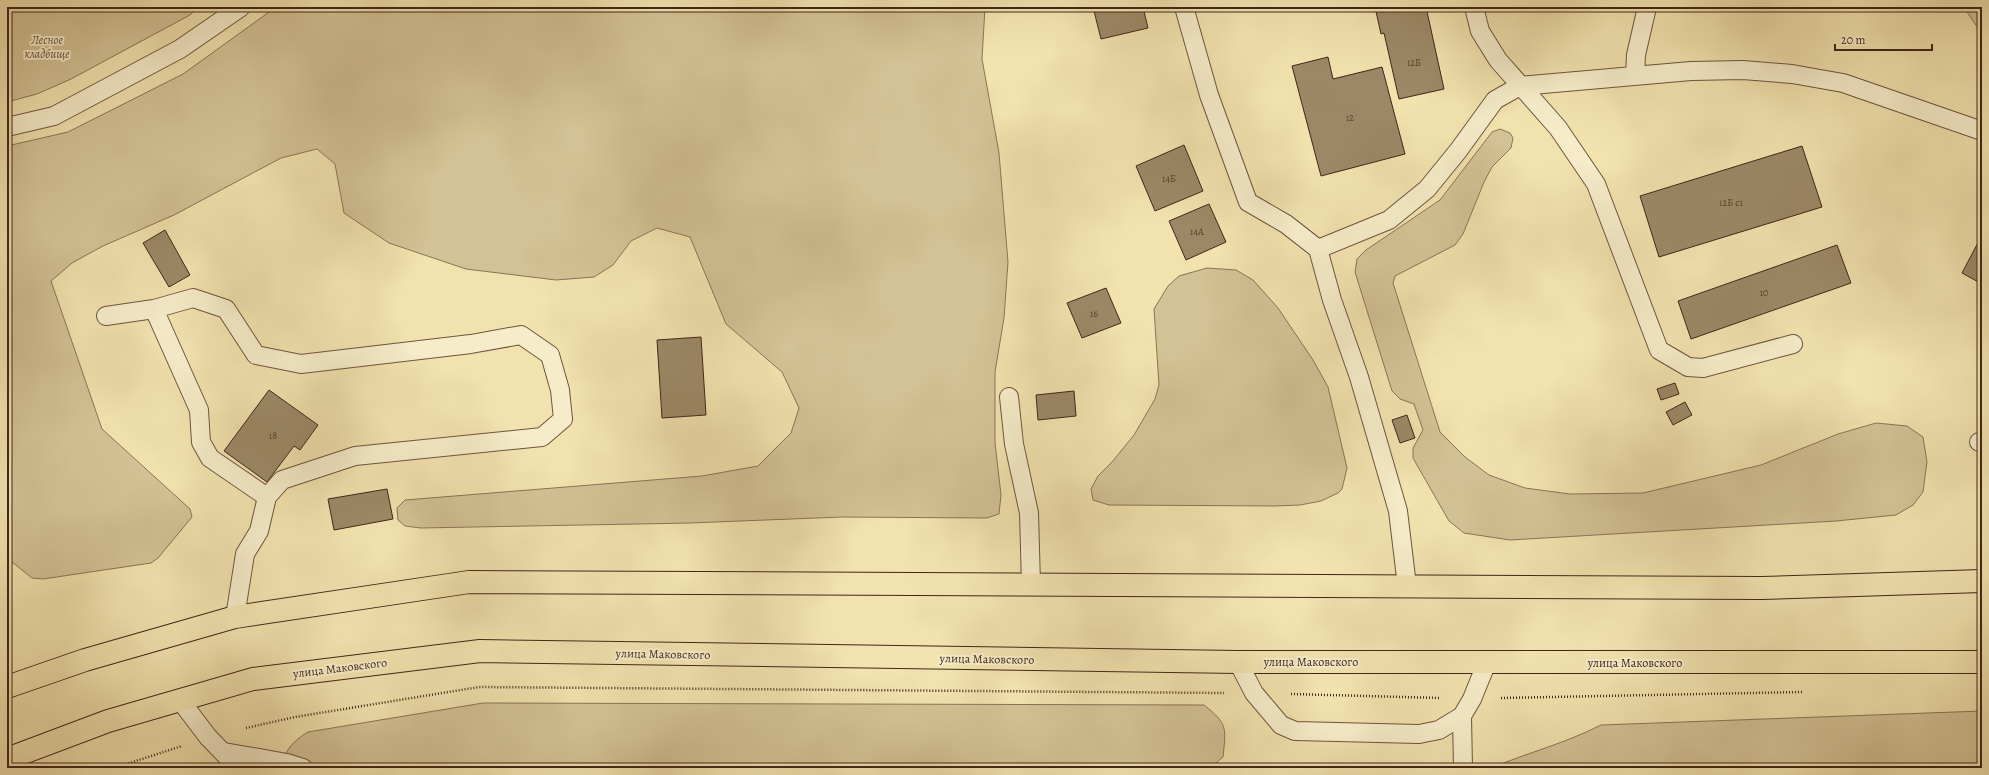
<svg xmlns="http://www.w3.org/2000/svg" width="1989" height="775" font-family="Alegreya,serif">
<rect width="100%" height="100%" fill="#f1e2ae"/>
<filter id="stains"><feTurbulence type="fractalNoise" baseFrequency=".005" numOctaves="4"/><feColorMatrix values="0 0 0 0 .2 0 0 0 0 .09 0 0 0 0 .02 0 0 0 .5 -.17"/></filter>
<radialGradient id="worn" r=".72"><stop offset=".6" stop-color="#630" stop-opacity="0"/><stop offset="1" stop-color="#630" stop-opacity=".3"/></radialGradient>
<path fill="#d3c295" stroke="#8a7458" d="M7,7H198L190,15L71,79L37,94L7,102Z
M276,7H985L982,59L999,153L1008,262L1004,318L995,372V443L1001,495L999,514L987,518L842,517L690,523L421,528L405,526L398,520L397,508L405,500L702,476L758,466L791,433L799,408L782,372L726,324L690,237L657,228L631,241L613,265L594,277L556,280L466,269L389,243L344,213L335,164L317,149L281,158L174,215L103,246L72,263L51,281L102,429L190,509L192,517L158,558L151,563L43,579L32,578L7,558V146L68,132L183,74Z
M1964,7H1982V34L1965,9Z
M1500,129L1510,133L1513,138L1511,148L1492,167L1484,182L1463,234L1455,245L1395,276L1393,283L1440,432L1465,457L1489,475L1525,488L1570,494L1643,493L1761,465L1838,434L1876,423L1907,426L1923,437L1927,462L1923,492L1913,505L1896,515L1836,521L1510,540L1464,533L1449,521L1413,458V448L1423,430L1414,404L1400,399L1392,391L1355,272L1357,259L1366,250L1440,200L1492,132Z
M1207,268L1236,270L1253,280L1278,308L1313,360L1328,387L1347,468L1342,489L1338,493L1321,501L1300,505L1274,506L1109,505L1093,500L1091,489L1098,476L1112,462L1134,435L1155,399L1159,385L1154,309L1168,286L1179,276Z
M483,703L1204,705C1228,724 1226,728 1223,757L1210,768H281C284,751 293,741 308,732Z
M1982,711V768H1491C1527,753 1566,743 1601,725Z"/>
<path fill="#9c8867" stroke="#40261a" d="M1093,7H1143L1148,28L1101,39Z
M1375,7H1426L1444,89L1399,99L1384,33L1381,34Z
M1328,57L1333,79L1382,67L1405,154L1321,176L1292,66Z
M1184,145L1203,191L1155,211L1136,166Z
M1802,146L1822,207L1659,257L1640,196Z
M1209,204L1226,242L1186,260L1169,221Z
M165,230L190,275L169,287L143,243Z
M1982,235V284L1962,273Z
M1837,245L1851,283L1691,339L1678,301Z
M1106,288L1121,323L1082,338L1067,303Z
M701,337L706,415L662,418L657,340Z
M1675,383L1679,394L1661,400L1657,389Z
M269,390L318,425L300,450L294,446L267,482L224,451Z
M1074,391L1076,416L1038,420L1036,395Z
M1685,402L1692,415L1673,425L1666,412Z
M1407,415L1415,438L1400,443L1392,420Z
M387,489L393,519L334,530L328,499Z"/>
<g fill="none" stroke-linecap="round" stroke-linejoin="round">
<defs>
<path id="service" d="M1184,7L1209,95L1248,202L1286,224L1318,249L1332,300L1359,377L1398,511L1407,586
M1474,7L1480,31L1498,60L1558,128L1596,184L1659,350L1688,367L1703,368L1793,344
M1635,76L1636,55L1647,7
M7,127L54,116L180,49L241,7
M1318,249L1389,220L1427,189L1458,151L1495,100L1520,86L1691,71L1743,70L1792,74L1843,83L1982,131
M154,309L199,410L201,442L210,458L267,497
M106,316L154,309L193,298L226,309L256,355L301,364L471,344L521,335L550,355L560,390L563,419L542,437L355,456L282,480L267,497L259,531L245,554L235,617
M1009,397L1014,444L1029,513L1031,584
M1979,442H1982
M1238,662L1254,693L1281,725L1295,731L1419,734L1439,730L1462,716L1472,699L1487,662
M180,700L208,737L238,768
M1462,716L1463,768
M224,752L287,763L303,768"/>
<path id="trunk" d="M7,687L85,660L235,617L469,582L1762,588L1982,581
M7,759L108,721L253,679L480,651L1238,662H1982"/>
</defs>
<use href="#service" stroke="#6c553f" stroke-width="20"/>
<use href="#trunk" stroke="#40261a" stroke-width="24"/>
<path stroke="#40261a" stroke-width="2.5" stroke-dasharray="1 2" stroke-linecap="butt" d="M1291,694L1440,698
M1501,698L1802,692
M246,728L295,717L479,687L1224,693
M114,768L182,746"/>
<use href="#service" stroke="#f6ecca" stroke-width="18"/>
<use href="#trunk" stroke="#f1e2ae" stroke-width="22"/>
</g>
<g text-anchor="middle" stroke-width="4" stroke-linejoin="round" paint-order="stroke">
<g font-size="10" fill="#573e2d">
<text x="1414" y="66">12Б</text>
<text x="1350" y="121">12</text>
<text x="1169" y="182">14Б</text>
<text x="1731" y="206">12Б с1</text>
<text x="1197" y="235">14А</text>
<text x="1764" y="296">10</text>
<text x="1094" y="317">16</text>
<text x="273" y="439">18</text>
</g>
<g font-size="12" font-style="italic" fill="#654d39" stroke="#f6ecca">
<text x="47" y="44">Лесное<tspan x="47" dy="14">кладбище</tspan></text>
</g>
<g font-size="12" fill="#40261a" stroke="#f6ecca">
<text transform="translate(663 654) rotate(1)" y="4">улица Маковского</text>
<text transform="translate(987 659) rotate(1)" y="4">улица Маковского</text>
<text x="1311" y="666">улица Маковского</text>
<text x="1635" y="667">улица Маковского</text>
<text transform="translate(340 668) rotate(-7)" y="4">улица Маковского</text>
</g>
</g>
<rect width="1989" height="775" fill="none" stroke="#f1e2ae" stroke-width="24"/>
<rect x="8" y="8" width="1973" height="759" fill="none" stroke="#40261a" stroke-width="2"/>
<rect x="12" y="12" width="1965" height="751" fill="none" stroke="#40261a"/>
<path d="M1835 44v6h97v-6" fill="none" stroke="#40261a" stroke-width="2"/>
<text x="1841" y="44" font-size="12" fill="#40261a" stroke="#f6ecca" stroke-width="3" paint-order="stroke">20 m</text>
<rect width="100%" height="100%" filter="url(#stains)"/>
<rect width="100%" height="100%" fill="url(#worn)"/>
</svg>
